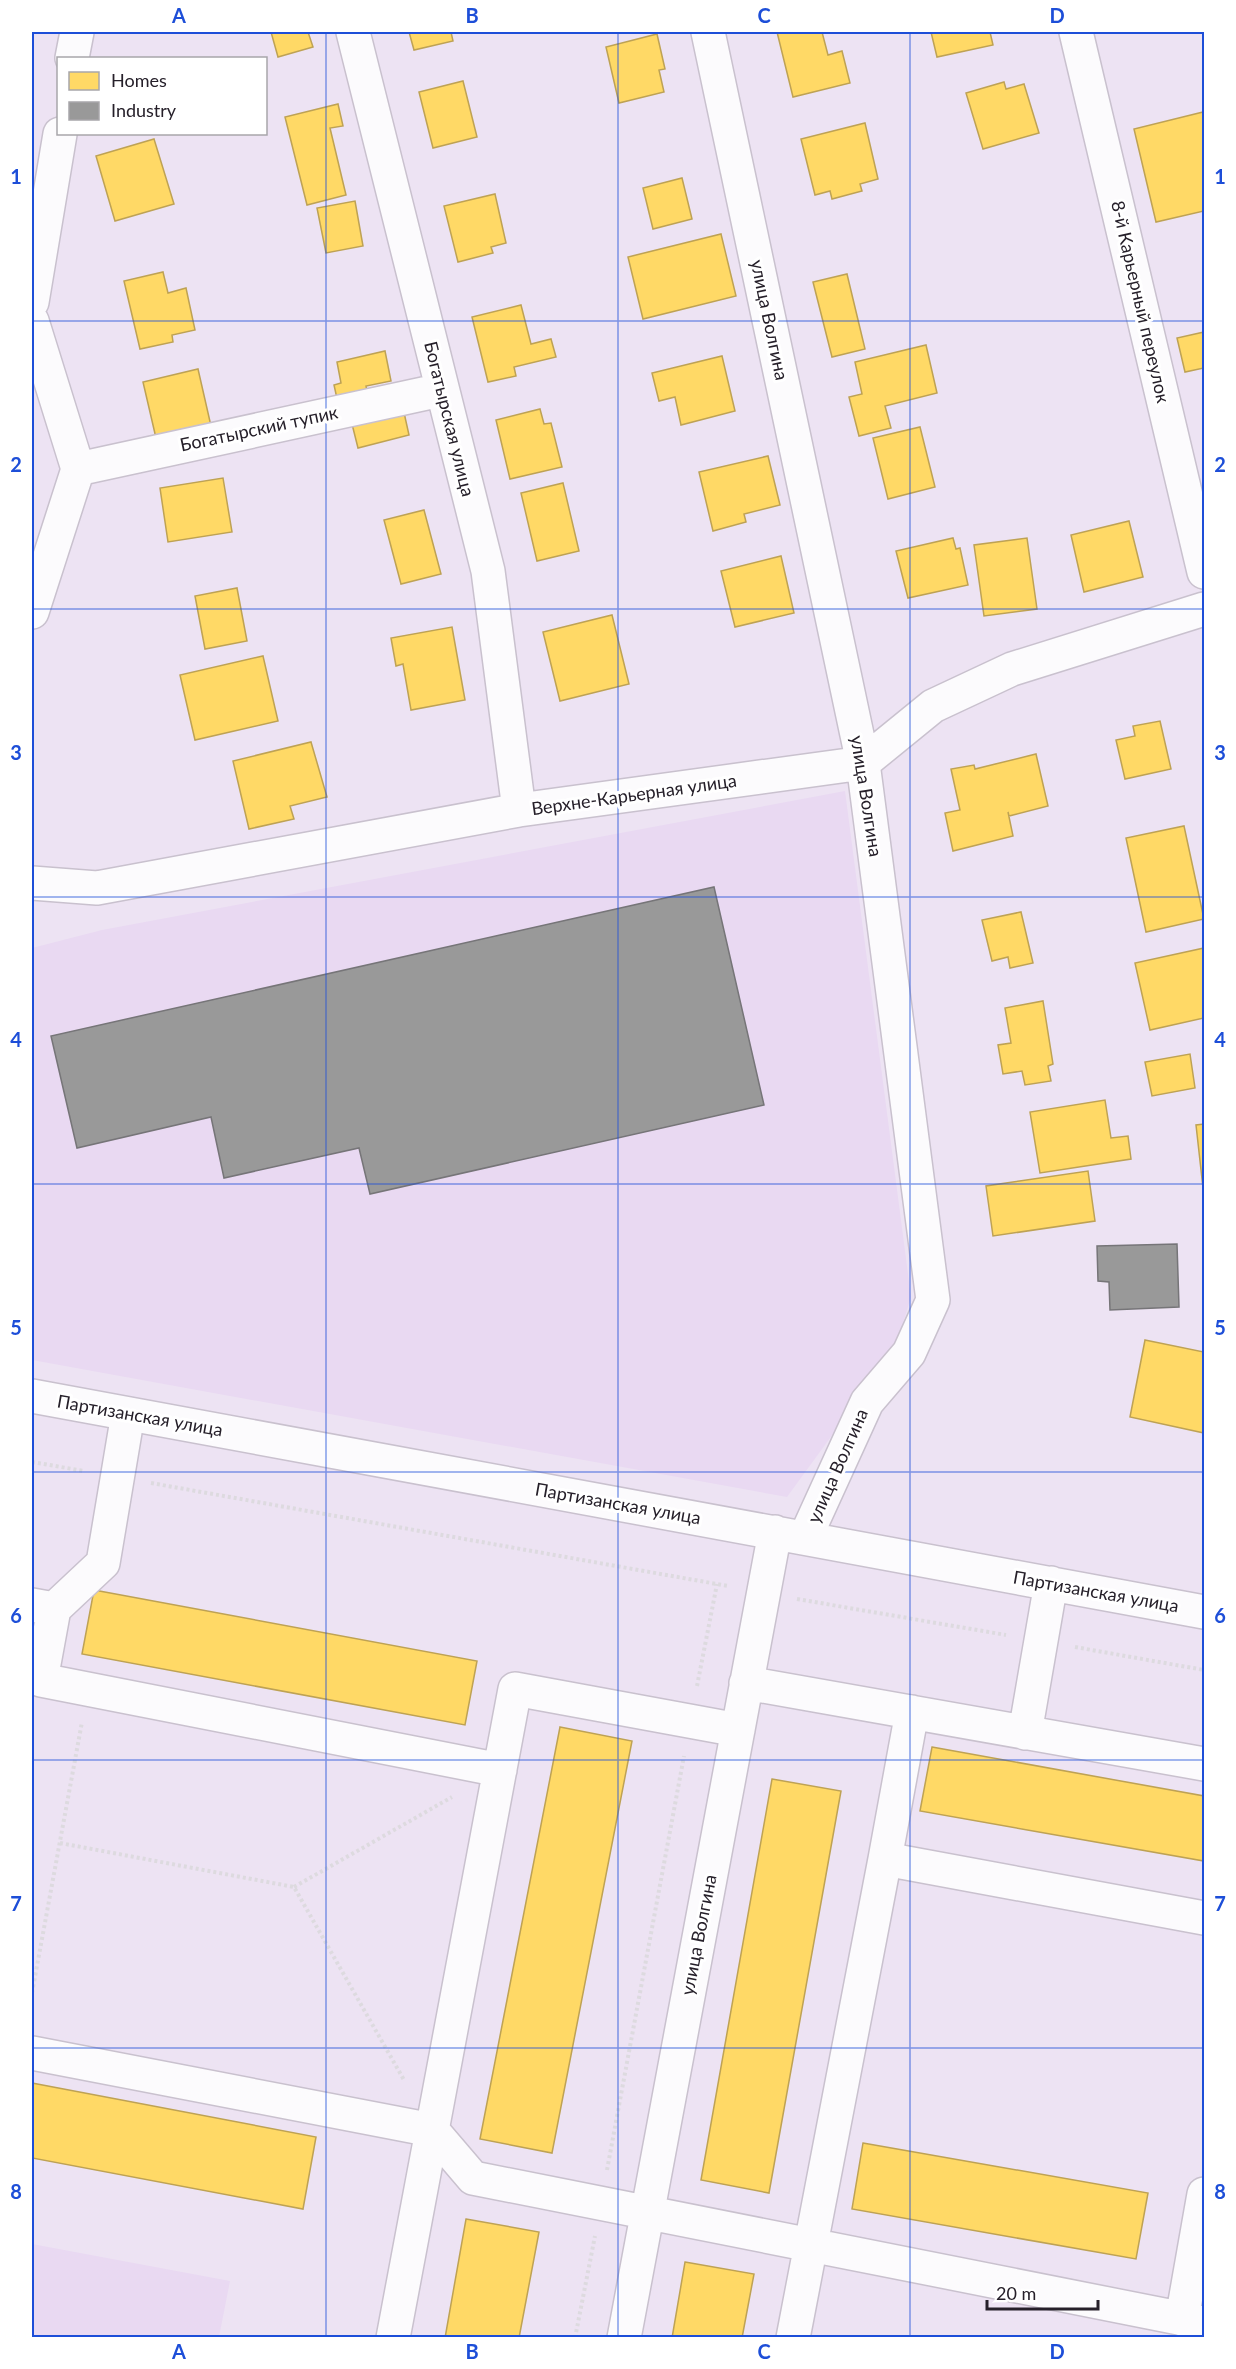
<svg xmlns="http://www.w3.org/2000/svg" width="1236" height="2369" font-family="Lato,sans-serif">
<rect width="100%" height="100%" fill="#ede3f3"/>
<path fill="#e9d9f2" d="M845,791L911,1297L895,1349L787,1497L32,1360V948L102,930Z
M32,2244L230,2281L219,2337H32Z"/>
<path fill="#ffd966" stroke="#bea254" stroke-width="1.5" d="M271,32H308L313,47L278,57Z
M409,32H451L453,41L414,50Z
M777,32H822L828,55L842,51L850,83L793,97Z
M931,32H990L993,45L937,57Z
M657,34L665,69L659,70L664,92L619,103L606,47Z
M463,81L477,137L433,148L419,92Z
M1004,82L1006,89L1024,84L1039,133L983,149L966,93Z
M338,104L343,126L330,128L346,195L307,205L285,117Z
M1203,112L1204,211L1156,222L1134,129Z
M865,123L878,179L860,184L862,191L832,199L830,191L815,195L801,139Z
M154,139L174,204L115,221L96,156Z
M682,178L692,219L653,229L643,188Z
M495,194L506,243L491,247L493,253L458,262L444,206Z
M355,201L363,246L326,253L317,208Z
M721,234L736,296L643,319L628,257Z
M163,272L168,293L186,288L195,330L172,335L173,342L140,349L124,281Z
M847,274L865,349L832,357L813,282Z
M521,305L531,344L551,339L556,357L514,367L516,376L488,382L472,317Z
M1204,332V368L1185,372L1177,338Z
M926,345L937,393L885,406L891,428L859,436L849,397L862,394L855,362Z
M385,351L391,381L366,386L368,396L338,403L334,385L341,383L337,362Z
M722,356L735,411L681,425L675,397L659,401L652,373Z
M198,369L211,426L156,438L143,382Z
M403,408L409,435L358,448L351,420Z
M540,409L544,424L551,423L562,467L510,479L496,420Z
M920,427L935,487L888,499L873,438Z
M768,456L780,505L744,514L746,522L713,531L699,472Z
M223,478L232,532L168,542L160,488Z
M563,483L579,551L537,561L521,493Z
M424,510L441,574L401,584L384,520Z
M1129,521L1143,577L1084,592L1071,535Z
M953,538L956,549L960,548L968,585L908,598L896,551Z
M1027,538L1037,609L984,616L974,545Z
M781,556L794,613L735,627L721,571Z
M237,588L247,641L205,649L195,596Z
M612,615L629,684L560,701L543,632Z
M452,627L465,700L411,710L403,664L396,666L391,638Z
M263,656L278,721L195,740L180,675Z
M1160,721L1171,769L1125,779L1116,740L1135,736L1133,726Z
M311,742L327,797L290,806L294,819L249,829L233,761Z
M1036,754L1048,806L1009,816L1008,812L1013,836L953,851L945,813L960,810L951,769L974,765L975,769Z
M1184,826L1204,919L1146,932L1126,838Z
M1021,912L1033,963L1010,968L1008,957L992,961L982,920Z
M1204,948V1018L1150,1030L1135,963Z
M1043,1001L1053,1064L1048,1066L1051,1081L1025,1085L1022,1071L1003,1074L998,1045L1011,1043L1005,1008Z
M1190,1054L1195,1088L1152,1096L1145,1062Z
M1105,1100L1111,1138L1128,1136L1131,1159L1040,1173L1030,1112Z
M1204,1124V1197L1196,1125Z
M1088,1171L1095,1221L993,1236L986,1186Z
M1145,1340L1204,1352V1433L1130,1417Z
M94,1590L477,1661L465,1725L82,1654Z
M560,1727L632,1741L552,2153L480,2139Z
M932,1747L1204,1796V1861L920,1811Z
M772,1779L841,1791L769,2193L701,2180Z
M32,2083L316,2137L303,2209L32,2158Z
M863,2143L1148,2193L1136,2259L852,2209Z
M466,2219L539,2232L519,2338H445Z
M685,2262L754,2274L742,2338H672Z"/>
<path fill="#999" stroke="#767578" stroke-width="1.5" d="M714,887L764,1105L370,1194L359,1148L224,1178L211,1117L77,1148L51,1036Z
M1177,1244L1179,1307L1110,1310L1109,1282L1098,1281L1097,1246Z"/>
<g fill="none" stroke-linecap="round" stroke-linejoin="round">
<defs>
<path id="minor" d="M353,32L488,571L519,810
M708,32L863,763L933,1300L909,1353L867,1402L805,1538
M1076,32L1204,572
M72,58L77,32
M32,302L60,134
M32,321L78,469L32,612
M78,469L441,390
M32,883L97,888L519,810L863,763L933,706L1012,669L1204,609
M32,1396L1204,1612
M32,1605L54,1609L41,1680L500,1770
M54,1609L103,1563L128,1414
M746,1683L1204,1764
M1025,1733L1051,1583
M885,1859L912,1712
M32,2053L432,2130L473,2178L1204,2323
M1182,2319L1204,2194
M393,2338L515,1689L738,1730
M624,2338L775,1532
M793,2338L885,1859L1204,1918"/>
</defs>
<use href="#minor" stroke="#c9c1ce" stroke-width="36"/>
<path stroke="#dddadf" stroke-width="4" stroke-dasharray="3 3" stroke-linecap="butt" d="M32,1462L84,1471
M151,1483L728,1586
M797,1599L1006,1635
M1075,1647L1204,1670
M697,1686L717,1584
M60,1843L294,1887L404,2080
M294,1887L452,1797
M32,1993L82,1722
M607,2170L684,1756
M575,2338L595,2236"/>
<use href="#minor" stroke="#fcfbfd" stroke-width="33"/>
</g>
<path fill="none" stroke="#1d4ed8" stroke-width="1.5" stroke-opacity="0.55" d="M326,32V2338M618,32V2338M910,32V2338M32,321H1204M32,609H1204M32,897H1204M32,1184H1204M32,1472H1204M32,1760H1204M32,2048H1204"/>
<g text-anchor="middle" stroke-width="6" stroke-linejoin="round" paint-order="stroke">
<g font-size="18" fill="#26202a" stroke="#fff">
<text transform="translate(1140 302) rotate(77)" y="6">8-й Карьерный переулок</text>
<text transform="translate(769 320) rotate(78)" y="6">улица Волгина</text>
<text transform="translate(449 419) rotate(76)" y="6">Богатырская улица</text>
<text transform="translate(259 429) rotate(-12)" y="6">Богатырский тупик</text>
<text transform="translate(634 795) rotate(-8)" y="6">Верхне-Карьерная улица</text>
<text transform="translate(866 796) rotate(81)" y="6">улица Волгина</text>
<text transform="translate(140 1416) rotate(10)" y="6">Партизанская улица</text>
<text transform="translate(838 1466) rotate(-66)" y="6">улица Волгина</text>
<text transform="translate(618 1504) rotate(10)" y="6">Партизанская улица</text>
<text transform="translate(1096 1592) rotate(10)" y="6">Партизанская улица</text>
<text transform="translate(699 1935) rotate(-79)" y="6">улица Волгина</text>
</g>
</g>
<rect width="1236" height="2369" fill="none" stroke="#ffffff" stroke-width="66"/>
<rect x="57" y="57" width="210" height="78" fill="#ffffff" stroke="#a8a6aa" stroke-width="1.5"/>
<rect x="69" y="72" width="30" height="18" fill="#ffd966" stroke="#a8a6aa" stroke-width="1.5"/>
<text x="111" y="87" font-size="18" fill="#26202a">Homes</text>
<rect x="69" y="102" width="30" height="18" fill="#999999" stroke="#a8a6aa" stroke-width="1.5"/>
<text x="111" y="117" font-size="18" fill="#26202a">Industry</text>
<path d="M987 2300v9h111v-9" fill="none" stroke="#26202a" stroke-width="3"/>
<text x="996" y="2300" font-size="18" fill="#26202a" stroke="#ffffff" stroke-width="4.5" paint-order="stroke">20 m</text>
<rect x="33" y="33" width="1170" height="2303" fill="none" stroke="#1d4ed8" stroke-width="2"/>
<g font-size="20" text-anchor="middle" font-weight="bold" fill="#1d4ed8">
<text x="179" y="23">A</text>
<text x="472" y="23">B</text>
<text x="764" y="23">C</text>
<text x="1057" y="23">D</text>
<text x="16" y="184">1</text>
<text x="1220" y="184">1</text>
<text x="16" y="472">2</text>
<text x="1220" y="472">2</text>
<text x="16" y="760">3</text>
<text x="1220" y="760">3</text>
<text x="16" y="1047">4</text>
<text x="1220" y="1047">4</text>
<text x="16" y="1335">5</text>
<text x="1220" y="1335">5</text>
<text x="16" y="1623">6</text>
<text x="1220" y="1623">6</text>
<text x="16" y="1911">7</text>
<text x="1220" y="1911">7</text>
<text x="16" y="2199">8</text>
<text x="1220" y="2199">8</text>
<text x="179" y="2359">A</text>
<text x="472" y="2359">B</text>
<text x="764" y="2359">C</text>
<text x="1057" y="2359">D</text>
</g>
</svg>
